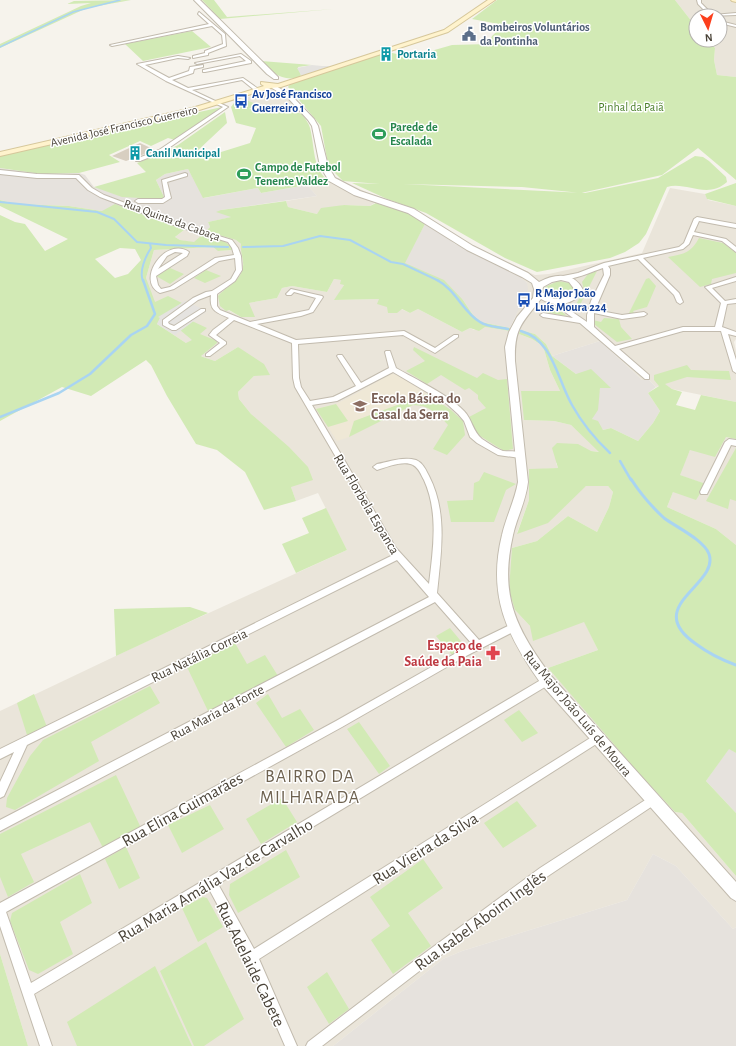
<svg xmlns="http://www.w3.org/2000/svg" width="736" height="1046" font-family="'Alegreya Sans',sans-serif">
<rect width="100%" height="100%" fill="#f6f3ec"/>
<path fill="#eae5da" d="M675,0H736V77L717,75L714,60L715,48L708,40H720V16H696V27Z
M271,88L280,91L293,104L289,105L294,109L285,112L274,108L262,111L248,108L255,104L244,99Z
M339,178L343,181L381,199L370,206L344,205L317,214L288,207L286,201L317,196L307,185Z
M670,188L705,194L708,200L736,206V339L734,342L736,351V402L672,389L664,384L656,387L649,380H642L600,341L552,356L546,344L535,334L520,330L519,334L532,339L543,346L550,370L560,391L554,392L524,420L554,421L571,425L600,452L591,451L556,463L558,468L529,470V500L517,533L586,486H608L613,492L609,507L597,532L568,516L537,541L512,548L515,610L530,626L584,621L598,650L548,668L675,812L682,813L736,876V927L733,929L676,866L653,854L627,900L462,951L443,959L333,1046H28L0,954V711L143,643L347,550L318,493L296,501L276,446L239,399L238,392L254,376L238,347L215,361L203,357L186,343L157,324L146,278L154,250L213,247L219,251L232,250L180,240L175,237L184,230L202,235L206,231L236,240L241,244L243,266L234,283L225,289L228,310L241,317L249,303L277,298L282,288L292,286L327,292L334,279L342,280L344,285L335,300L379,299L410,313L418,309L462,332L470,328L474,330L485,327L510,331L527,283L512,273L515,266L535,275L549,274L642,253Z
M726,437L736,439V545L716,529L667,507L673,492L705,484L679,475L690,450Z"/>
<path fill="#e6e2dd" d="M0,168L41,174L79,173L85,175L94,187L164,197L156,180L165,174L188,169L204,198L258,188L261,193L307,185L317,196L221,210L232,217L208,222L210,227L202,235L167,224L102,211L69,206L16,204L0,200Z
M426,222L455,244L519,276L527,283L528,289L510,328L481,322L473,315L463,300L404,263Z
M600,341L642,380H649L656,387L648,393L660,411L653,423L638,441L611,428L603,430L592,419L600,388H610L576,374L552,356Z
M729,748L736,753V813L706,781Z
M653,854L676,866L733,929L736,927V1046H333L443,959L462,951L627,900Z"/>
<path fill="#efe8d6" d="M391,374L399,375L427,394L355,421L349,437L337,441L316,409L336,404L348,398Z"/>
<path fill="#d2eab5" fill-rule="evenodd" d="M131,0L87,8L0,48V44L81,6L91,3L67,4L74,1Z
M202,0H214L227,17L334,9L220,19Z
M497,0H675L696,27V40H708L715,48L714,60L717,75L736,77V180L698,148L662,175L581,193L522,187L403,184L585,193L658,178L695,156L703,157L709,161L726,177L727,182C707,200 686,181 667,187L646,234L639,243L625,252L610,258L537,272L505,258L426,213L387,199L352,183L380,184L343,181L332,170L327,159L321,126L288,87L290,84L388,52L410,57L452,45L489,44L492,36L504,25L472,19Z
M192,31L211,47L143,61L125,44Z
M261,61L312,65L298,67L301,75L300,77C282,82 273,73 261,61Z
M244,99L256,104L249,109L262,111L274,108L285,112L294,109L293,111L302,114C305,119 309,123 310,128C315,147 312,169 329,181L261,193L258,188L203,198L188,169L165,174L156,180L164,197L161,199L122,197L94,187L146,172L137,163L164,152L178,145L225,112L227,123L194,154L205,157L250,143L256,128L236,123L231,107L234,103Z
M222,107L175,140L168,138L151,146L140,141L109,155L120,162L79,173L41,174L0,168V156Z
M736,183V206L707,199L705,194Z
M0,200L16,204L69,206L102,211L115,204L184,230L175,237L180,240L194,242L202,235C212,238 229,239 232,250L218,251L213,247L154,250L146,278L155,302L168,296L182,303L160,318L157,324L186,343L192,340L180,330L192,321L207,328L200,334L217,341V343L201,356L203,357L215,361L238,347L264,364L270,375L254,376L238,392L239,399L251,414L289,447L308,467L313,480L291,487L296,501L264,510L245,472L217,450L196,444L167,396L151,365L146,360L91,396L62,387L0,421V215L15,222L25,224L45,251L68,239L0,206ZM120,248L135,249L141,260L128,274L115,278L95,259Z
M286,201L288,207L317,214L321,208L344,205L370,206L376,203L414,215L426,222L405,263L444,280L463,300L473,315L481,322L510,328V331L485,327L479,331L470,328L462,332L418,309L410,313L402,309L397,313H388L387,307L377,304L379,299L334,300L344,285L340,284L341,280L334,279L327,292L292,286L282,288L277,298L249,303L255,317H241L229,310L226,311L220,306L218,296C227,286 240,282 243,267C244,260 240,252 241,244L236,240L206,231L210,227L208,222L231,217L216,212L221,210Z
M699,238L723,243L736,253V273L712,279L711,284L700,287L668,257C684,254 691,253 699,238Z
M170,268L184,274L170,284L156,276Z
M206,270L221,276L205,283L194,278Z
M597,271L578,309L582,312H577L574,308L584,290L582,282L588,274Z
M649,278L656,286L647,307L633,311L635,314L628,315L646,279Z
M558,281L569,283L574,288V292C565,299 550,304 543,291L545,287Z
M546,306L558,308L567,316L538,311Z
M604,318L619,319L621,327L632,339L617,342L594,324L593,320L601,322Z
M520,330L535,334L546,344L552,356L576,374L591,369L611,388H600L598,410L592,419L598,421L603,430L611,428L638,441L653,423L660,411L648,393L659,386L654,380V375L687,365L691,370L729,371L731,380L687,377L665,384L672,389L682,392L676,405L695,410L701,395L736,402V439L726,437L715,457L690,450L680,475L706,484L696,500L673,492L667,507L716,529L736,545V753L729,749L706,781L736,813V876L682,813L675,812L638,772L548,668L598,650L584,622L533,641L530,626L515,610L509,590L512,548L537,541L568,516L597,532L609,507L613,492L608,486H586L548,523L517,534L529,500V469L558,468L552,448L557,443L578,444L591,451L599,452L571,425L554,421L524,420L521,391H560L550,370L543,346L532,339L519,334Z
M414,347L477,378L483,373L498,380L507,379L513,449L504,451L477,434L469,417L486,408L478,399V395L469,388L465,390L441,375L427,384L406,371L425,361L413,350Z
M427,394L451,410L463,421L465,435L447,455L433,449L448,425C438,414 429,405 413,405L349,437L354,421Z
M336,404L348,421L328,427L316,409Z
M736,448V501L730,499L728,509L706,501Z
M484,472L516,484L506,490L494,522H451L447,501L473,500L474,483L479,481Z
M326,508L347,550L296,573L282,544L309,533L302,518Z
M190,607L208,613L116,656L114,609Z
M450,628L465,646L452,655L436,636Z
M235,643L247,664L265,655L278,676L208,711L187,667Z
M150,686L160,703L91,742L99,761L15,810L6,807L7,798L30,756L43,740Z
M34,694L47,727L27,735L17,703Z
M268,694L282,718L300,709L314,730L286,747L256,703Z
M519,710L538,733L522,742L504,720Z
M359,722L390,766L379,774L347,729Z
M116,775L141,828L103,848L90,822L21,854L34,882L8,897L0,877V834Z
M282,798L297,822L261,844L246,819Z
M517,801L537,826L503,848L484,823Z
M210,805L224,829L182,853L168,825Z
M126,847L140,878L119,889L105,859Z
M286,850L300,877L238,913L229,895L230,884Z
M423,859L443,888L408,913L431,946L393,974L371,940L390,926L370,897Z
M80,874L92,903L60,922L73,954L38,974L29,970L10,921L12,913Z
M203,897L207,898L223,927L198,942L182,908Z
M206,942L244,1019L204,1046H194L160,971Z
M0,954L28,1046H0Z
M155,966L192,1046H77L67,1022Z
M327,972L349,1009L329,1024L307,987Z"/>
<path fill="#e5e3e0" d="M312,65L322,66H331L300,77L301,75L297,68Z
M185,301L207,311L175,335L157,324L160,318L158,317Z"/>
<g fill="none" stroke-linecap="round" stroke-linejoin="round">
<path stroke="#a9d4f2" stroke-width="1.5" d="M0,47L73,12L120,0"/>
<path stroke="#a9d4f2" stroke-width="2" d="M0,202L97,212L114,219L137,242L166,245L228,247
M243,247L283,246L320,236L350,240L391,262L403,264L439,281
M143,281C139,272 145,257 151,248L150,244"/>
<path stroke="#a9d4f2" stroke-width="2.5" d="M437,280C456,290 463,312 480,322C487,327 500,327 508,329
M521,331C553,340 557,379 572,405C582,423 595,439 610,453
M0,417L59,393L90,374L131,335L147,326L155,314L143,280
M620,461L631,480"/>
<path stroke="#a9d4f2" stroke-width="3" d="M631,479C640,493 651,506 664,518C676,527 704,540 709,554C720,585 641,606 696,644C708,653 722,660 736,665"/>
</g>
<path fill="#d8cfc1" d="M140,143L155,150L126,161L112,156Z"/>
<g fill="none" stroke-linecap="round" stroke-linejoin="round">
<defs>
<path id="minor" d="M697,0H701V3L713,15L736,13V15L710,16L698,4Z
M199,12L225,34L226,46L208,53V55L193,58V56L205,53V51L223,44L222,35L212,26L112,46L110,45L209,24L198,14Z
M720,21L736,25V27L720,23Z
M241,54L251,61V63L205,72H203V70L246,61L240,56L197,64L195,63Z
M178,56L190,58L188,59L178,58L145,65L169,78L189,71L190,67L203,65V67L194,69L193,73L172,80L188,88L243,78L257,88L253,89L242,80L192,90L228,107L163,152L140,161H136V159L159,150L223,107L166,81L137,64Z
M0,170L37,174L79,175L92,188L104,195L186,226L232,240L238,248L241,256L242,270L235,281L217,294V306L220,310L250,322L309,310L316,298L294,292L291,295H287L286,294L291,289L322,296L323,297L313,312L301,316L257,324L296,340L404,331L435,348L454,335H458V337L435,353L403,335L298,344L299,378L301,387L310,401L333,397L356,386L337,356L338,355H342L361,383L389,368L385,352L386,351H390L396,368C415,379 449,395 464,411C472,419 473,432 482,439C488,443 497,449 503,451C510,452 519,450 524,455L520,458L498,455L477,443L470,437L464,421L458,414L447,404L393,372L337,401L312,405L396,548L429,584C433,550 439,513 424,480C421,475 419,468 413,465C404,460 387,467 377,470L373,467L377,464C389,462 403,456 416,460C423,463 426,470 429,476C448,513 441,553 437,593L479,640L512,624L515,625L516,628L515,631L466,656L342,727L6,912L31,983L544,678L547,677L550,678L552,681L550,684L218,884L254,949L595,735L598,734L601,735L603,738L601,741L259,959L297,1046H285L248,961L209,889L34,994L52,1046H40L0,926V903L336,721L472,644L435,602L0,831V820L429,597L397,560L27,745L4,796L0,798V782L14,752L0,759V749L393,555L295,387L293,378L292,343L234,320L216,335L226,342V344L210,356H206V354L220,343L209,335L213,330L229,318C216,312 209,311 211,295L198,300L168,322L169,324L174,326L201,309H205V311L176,330H172L163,325V320L193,298L206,292L212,291L231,279L236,270L235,258L219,261L174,289L160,293C135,281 165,236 189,252L187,256L156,276L158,285L161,289L170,287L215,258L234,255L232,248L228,242L182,228L100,197L88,190L76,178H37L0,174ZM175,252L183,253L158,269L167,256Z
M185,173L187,174V176L167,182L171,198L163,203H138L135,201L138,199H162L165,197L162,180Z
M697,217L736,224V228L699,221L694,232L726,239L736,247V252L722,241L693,235L689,244L683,249L643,258L679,293L683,302L680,304L677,302L674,295L638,259L608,266L610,269V275L595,310L622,315L644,312L647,314L644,316L622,319L594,313V327L615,346L683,327H715L721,303L705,287L736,277V281L712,288L725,301L736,299V303L727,304L722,327L736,332V336L728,334L736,360V373L733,371L721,331H683L619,349L649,375V379H645L580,323L543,317L540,315L543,313L573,318L553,303V301L555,300L587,322V315L591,301L604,275L603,268C593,271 566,284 557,278L558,277L578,273L604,263L679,247L684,243L694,219Z
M729,439L736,440V446L731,445L707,494H701L700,492L725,442Z
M653,795L657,797L658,800L657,803L548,876L422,969L322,1046H306L308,1042L414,961L540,868Z"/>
<path id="tertiary" d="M194,0H200L278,77V79H274L267,74Z
M272,86H276L292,96L314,119L318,126L328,166L335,178L360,191L414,209L473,246L528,273L539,282C555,273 575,272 583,290C575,305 556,308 541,299C522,323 514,328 515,361L528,482C526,501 517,517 513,535C499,596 516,629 552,677L736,882V901L731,898L542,685C507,636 487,596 502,535C506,517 515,500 518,482L505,347L509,332L517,317L533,298L534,289L532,283L522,277L467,250L408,213L354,195L329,181L320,166L312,126L308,120L288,98L272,88ZM561,280L569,282L575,290L569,297L554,299L542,292L543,287L552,282Z"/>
<path id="secondary" d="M488,0H495L448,32L281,87L271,88L196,111L0,156V152L192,108L264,86L261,84V82L278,84L444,30Z
M731,0H736V2L732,1Z"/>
</defs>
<use href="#minor" stroke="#c2bbae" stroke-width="2"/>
<use href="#tertiary" stroke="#c2bbae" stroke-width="2"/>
<use href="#secondary" stroke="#d6c79b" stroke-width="2"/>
<use href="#minor" fill="#fff" fill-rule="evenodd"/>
<use href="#tertiary" fill="#fff" fill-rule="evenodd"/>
<use href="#secondary" fill="#fff3cd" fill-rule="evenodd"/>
</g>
<defs>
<symbol id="civic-bare" viewBox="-9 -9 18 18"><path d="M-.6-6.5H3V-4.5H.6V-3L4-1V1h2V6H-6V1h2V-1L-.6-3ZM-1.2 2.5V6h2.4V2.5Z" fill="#5c6f8a" stroke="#fff" stroke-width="2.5" paint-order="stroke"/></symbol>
<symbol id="building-bare" viewBox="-9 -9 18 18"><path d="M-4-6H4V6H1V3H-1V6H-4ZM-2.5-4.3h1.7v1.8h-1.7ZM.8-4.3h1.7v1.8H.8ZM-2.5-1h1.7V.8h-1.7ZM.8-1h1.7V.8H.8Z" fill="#0f9aa8" stroke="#fff" stroke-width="2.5" paint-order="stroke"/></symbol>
<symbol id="bus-bare" viewBox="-9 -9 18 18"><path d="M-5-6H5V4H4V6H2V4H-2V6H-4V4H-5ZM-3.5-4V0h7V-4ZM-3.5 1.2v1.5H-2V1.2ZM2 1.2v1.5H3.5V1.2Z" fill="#1a4fb4" stroke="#fff" stroke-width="2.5" paint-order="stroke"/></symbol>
<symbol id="stadium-bare" viewBox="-9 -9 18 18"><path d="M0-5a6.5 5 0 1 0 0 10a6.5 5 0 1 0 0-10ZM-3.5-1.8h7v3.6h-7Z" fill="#2e9e5b" stroke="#fff" stroke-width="2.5" paint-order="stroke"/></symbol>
<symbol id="school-bare" viewBox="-9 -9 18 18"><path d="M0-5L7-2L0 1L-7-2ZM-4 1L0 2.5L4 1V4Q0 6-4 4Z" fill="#8d6e63" stroke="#fff" stroke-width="2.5" paint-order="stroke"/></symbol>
<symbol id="pharmacy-bare" viewBox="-9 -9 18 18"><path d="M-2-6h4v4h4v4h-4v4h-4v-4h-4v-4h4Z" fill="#e0444e" stroke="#fff" stroke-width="2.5" paint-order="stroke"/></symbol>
</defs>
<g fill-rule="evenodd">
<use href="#civic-bare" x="459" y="24" width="20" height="20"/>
<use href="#building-bare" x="376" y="44" width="20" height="20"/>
<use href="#bus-bare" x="231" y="91" width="20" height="20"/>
<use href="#stadium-bare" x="369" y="124" width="20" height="20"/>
<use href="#building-bare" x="125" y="143" width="20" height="20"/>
<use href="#stadium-bare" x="234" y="164" width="20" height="20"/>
<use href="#bus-bare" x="514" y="290" width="20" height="20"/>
<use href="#school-bare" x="350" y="396" width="20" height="20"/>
<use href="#pharmacy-bare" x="483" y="643" width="20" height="20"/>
</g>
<g text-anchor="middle" stroke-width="3" stroke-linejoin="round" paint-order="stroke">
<g font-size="12" font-weight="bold" fill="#4e5e75" stroke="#fff" text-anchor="start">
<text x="480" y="31">Bombeiros Voluntários<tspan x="480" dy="14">da Pontinha</tspan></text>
</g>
<g font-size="12" font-weight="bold" fill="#0d838f" stroke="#fff" text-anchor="start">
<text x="397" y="58">Portaria</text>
<text x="146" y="157">Canil Municipal</text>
</g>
<g font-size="12" font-weight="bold" fill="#164399" stroke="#fff" text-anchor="start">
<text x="252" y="98">Av José Francisco<tspan x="252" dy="14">Guerreiro 1</tspan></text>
<text x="535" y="297">R Major João<tspan x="535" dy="14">Luís Moura 224</tspan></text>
</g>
<g font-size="12" fill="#4a7f2a" stroke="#fff">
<text x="631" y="111">Pinhal da Paiã</text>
</g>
<g font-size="12" fill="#4b4439" stroke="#fff">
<text transform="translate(124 126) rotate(-13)" y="4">Avenida José Francisco Guerreiro</text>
<text transform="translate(172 220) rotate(20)" y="4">Rua Quinta da Cabaça</text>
</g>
<g font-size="12" font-weight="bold" fill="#27864d" stroke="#fff" text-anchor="start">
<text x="390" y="131">Parede de<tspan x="390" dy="14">Escalada</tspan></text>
<text x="255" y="171">Campo de Futebol<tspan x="255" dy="14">Tenente Valdez</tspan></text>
</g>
<g font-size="14" font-weight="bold" fill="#785e54" stroke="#fff" text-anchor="start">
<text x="371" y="403">Escola Básica do<tspan x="371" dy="16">Casal da Serra</tspan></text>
</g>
<g font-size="14" fill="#4b4439" stroke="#fff">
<text transform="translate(367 504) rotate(59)" y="5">Rua Florbela Espanca</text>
<text transform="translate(199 655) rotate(-26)" y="5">Rua Natália Correia</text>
<text transform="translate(217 712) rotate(-28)" y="5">Rua Maria da Fonte</text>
<text transform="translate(578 713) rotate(50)" y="5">Rua Major João Luís de Moura</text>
</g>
<g font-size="14" font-weight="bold" fill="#be3a42" stroke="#fff" text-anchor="end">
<text x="482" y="650">Espaço de<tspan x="482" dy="16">Saúde da Paia</tspan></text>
</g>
<g font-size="17" fill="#4b4439" stroke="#fff">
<text transform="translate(182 809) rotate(-29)" y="6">Rua Elina Guimarães</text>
<text transform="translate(425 848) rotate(-32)" y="6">Rua Vieira da Silva</text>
<text transform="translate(215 880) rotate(-31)" y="6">Rua Maria Amália Vaz de Carvalho</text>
<text transform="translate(480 920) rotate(-36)" y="6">Rua Isabel Aboim Inglês</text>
<text transform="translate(251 964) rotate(64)" y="6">Rua Adelaide Cabete</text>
</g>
<g font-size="18" letter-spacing="1" fill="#6e6250" stroke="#fff">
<text x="310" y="782">BAIRRO DA<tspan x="310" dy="21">MILHARADA</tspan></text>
</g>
</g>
<g transform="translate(708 28) rotate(175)"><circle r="19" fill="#ffffff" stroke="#b7b4b0"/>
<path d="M0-3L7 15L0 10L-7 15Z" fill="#fc3f1d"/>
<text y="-6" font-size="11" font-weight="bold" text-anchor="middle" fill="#4b4439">N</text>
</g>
</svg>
